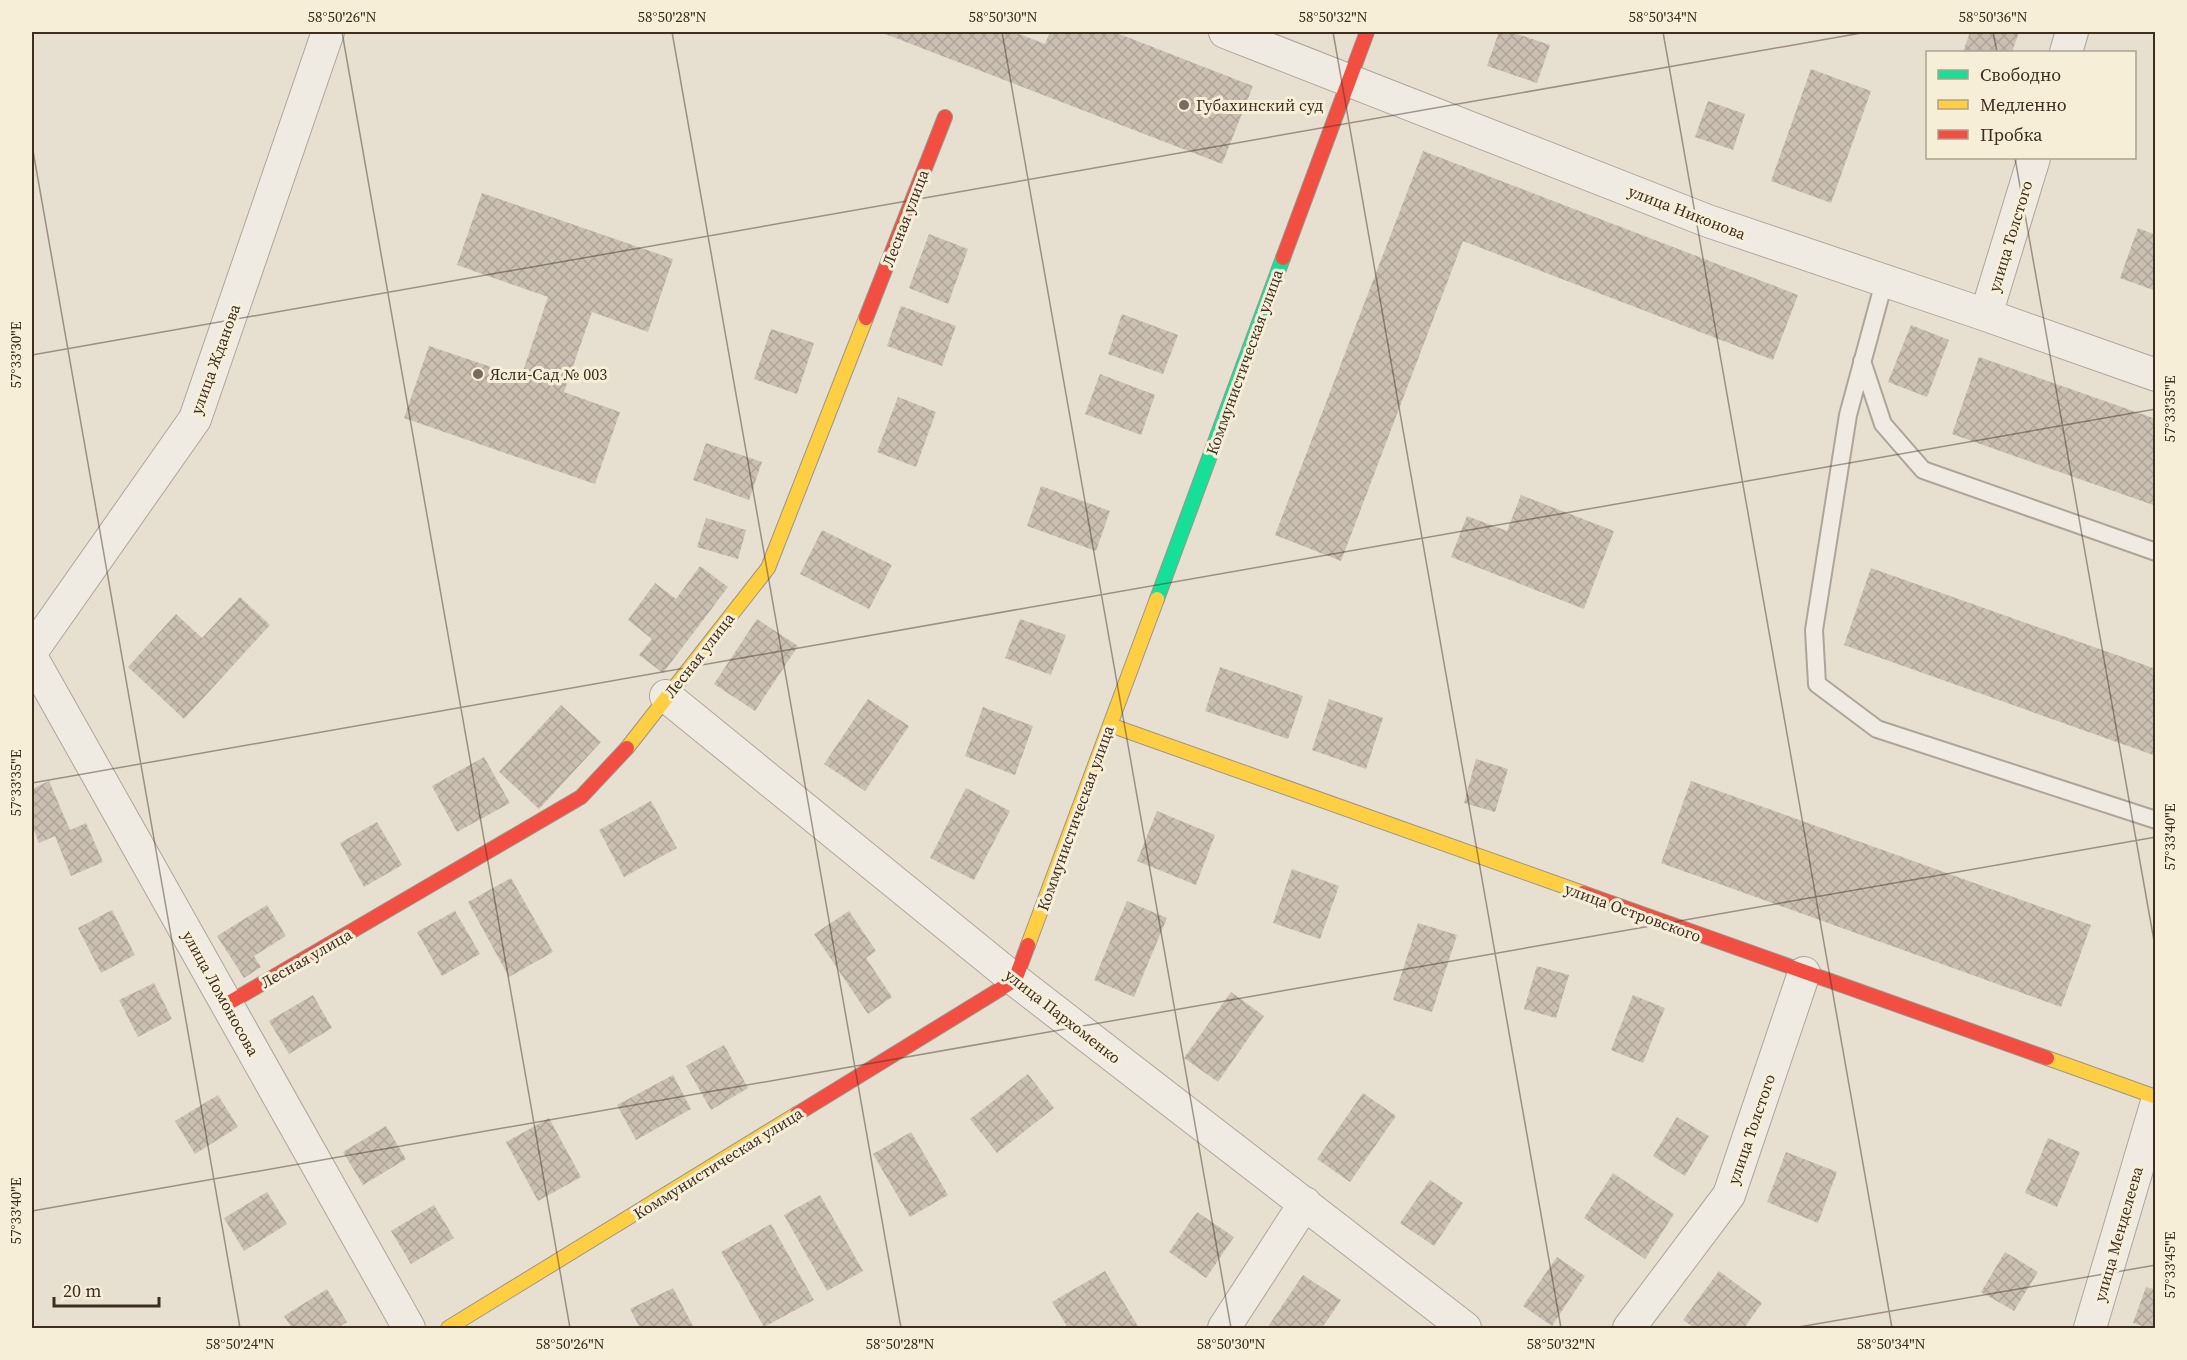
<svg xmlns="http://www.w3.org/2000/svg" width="2187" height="1360" font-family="'Source Serif 4',serif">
<defs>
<pattern id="building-cross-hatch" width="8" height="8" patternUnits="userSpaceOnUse" patternTransform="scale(1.5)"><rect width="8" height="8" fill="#cbbfb2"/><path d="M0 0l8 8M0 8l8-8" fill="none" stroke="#afa499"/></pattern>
</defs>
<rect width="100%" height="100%" fill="#e7e0d1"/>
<path fill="url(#building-cross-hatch)" d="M880,32H1014L1045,44L1050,32H1114L1253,86L1222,164Z
M1499,32H1511L1550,45L1537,83L1487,66Z
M1970,32H2019L2012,52H1963Z
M1811,69L1871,91L1831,203L1771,181Z
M1708,101L1745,114L1733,150L1695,137Z
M1423,151L1798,295L1773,360L1463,241L1341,561L1275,535Z
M482,193L673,259L648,332L592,312L564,392L620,412L595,484L404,418L429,346L521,377L548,297L457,265Z
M2138,228L2156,235V291L2120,278Z
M929,234L968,249L948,304L909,288Z
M901,306L956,326L942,366L887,346Z
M1122,314L1178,335L1163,374L1108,354Z
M1911,325L1949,340L1927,397L1888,382Z
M771,329L814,343L797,394L754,379Z
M1979,357L2156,419V506L1952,434Z
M1100,374L1155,395L1141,435L1085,414Z
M898,397L936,412L916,467L877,452Z
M706,443L762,462L749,500L693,480Z
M1041,486L1110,511L1096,551L1027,526Z
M1521,495L1614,531L1584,609L1451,557L1467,516L1507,531Z
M706,518L746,530L738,559L697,547Z
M822,530L892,565L869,609L800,574Z
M700,566L728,587L663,673L639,655L652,639L628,620L655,583L676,599Z
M1871,568L2156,669V756L1844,645Z
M240,597L270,625L184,719L128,667L176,614L202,638Z
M757,619L798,646L755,711L714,684Z
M1020,619L1066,635L1051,675L1005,658Z
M1220,667L1303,696L1288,739L1205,711Z
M868,699L909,726L865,791L824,764Z
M1329,699L1383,718L1366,769L1312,750Z
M561,705L601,742L539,809L499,772Z
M983,707L1033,726L1015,775L965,756Z
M484,757L510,803L457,832L432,786Z
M1476,759L1508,769L1495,812L1464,803Z
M49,781L70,830L86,823L103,862L71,876L55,836L39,843L32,825V789Z
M1691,781L2091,925L2061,1007L1661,863Z
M966,788L1010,811L974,880L930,858Z
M651,801L677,848L624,877L599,830Z
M1157,811L1215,835L1196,885L1137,861Z
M377,822L402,865L364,887L340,843Z
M1292,869L1339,886L1320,939L1273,923Z
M511,878L553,952L509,977L468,902Z
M1127,901L1167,918L1134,997L1094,980Z
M267,905L286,936L254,956L261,967L244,978L217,936Z
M112,910L135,955L101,973L78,928Z
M455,911L480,954L442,976L417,932Z
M849,911L876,951L866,958L892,997L868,1014L814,934Z
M1418,923L1457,935L1432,1012L1393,1000Z
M1537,966L1569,975L1556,1018L1524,1009Z
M154,983L172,1019L138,1037L119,1000Z
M1231,992L1264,1016L1218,1082L1184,1058Z
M313,995L332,1028L289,1054L269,1021Z
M1633,995L1665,1008L1643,1063L1611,1050Z
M724,1045L748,1088L711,1110L686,1066Z
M1028,1074L1054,1108L997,1153L970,1119Z
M673,1075L691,1109L636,1140L617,1105Z
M1363,1093L1396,1116L1350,1182L1317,1159Z
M218,1095L238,1127L195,1154L175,1121Z
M1677,1117L1709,1136L1685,1176L1653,1156Z
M549,1118L581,1177L538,1201L506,1142Z
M386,1126L406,1159L363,1185L343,1152Z
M911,1132L948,1195L910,1217L873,1154Z
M2048,1138L2080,1152L2057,1207L2025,1193Z
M1786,1152L1837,1172L1818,1223L1767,1202Z
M1613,1173L1674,1214L1645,1259L1584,1218Z
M1430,1180L1463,1203L1434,1246L1400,1223Z
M267,1192L287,1224L244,1251L224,1218Z
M820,1195L863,1271L827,1291L784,1215Z
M434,1205L454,1238L411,1264L391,1231Z
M1197,1212L1234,1237L1206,1278L1169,1252Z
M771,1224L814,1300L764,1327L721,1252Z
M2005,1252L2038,1272L2014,1311L1981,1292Z
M1557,1257L1585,1276L1552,1326L1523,1306Z
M1105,1271L1139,1328H1068L1052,1302Z
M1719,1271L1762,1303L1744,1328H1695L1683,1320Z
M1303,1275L1341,1300L1322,1328H1267Z
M2146,1287L2156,1290V1328H2149L2133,1323Z
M673,1288L694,1328H640L630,1309Z
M327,1289L347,1322L337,1328H292L284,1316Z"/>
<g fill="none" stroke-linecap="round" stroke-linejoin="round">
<defs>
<path id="lane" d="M1884,282L1848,415L1814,630L1817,684L1877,729L2156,820
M1862,361L1883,424L1923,470L2156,552"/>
<path id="street" d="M1225,32L1708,221L1986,315L2156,375
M2066,52L2072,32
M1986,315L2034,158
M32,651L195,419L328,32
M32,658L409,1328
M666,696L1015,980L1465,1328
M1224,1328L1305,1203
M1629,1328L1729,1195L1804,973
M2090,1328L2156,1105"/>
<path id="fast" d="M1157,599L1283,258"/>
<path id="slow" d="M1110,725L1583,893
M627,748L768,568L866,318
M1028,945L1157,599
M2047,1058L2156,1097
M448,1328L797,1114"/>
<path id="jam" d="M1283,258L1367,32
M866,318L945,117
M1583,893L2047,1058
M227,1004L581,797L627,748
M797,1114L1015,980L1028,945"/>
</defs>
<use href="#lane" stroke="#ada599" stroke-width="20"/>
<use href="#street" stroke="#ada599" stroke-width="34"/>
<use href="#fast" stroke="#9c958a" stroke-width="16"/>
<use href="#slow" stroke="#9c958a" stroke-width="16"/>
<use href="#jam" stroke="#9c958a" stroke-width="16"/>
<use href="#lane" stroke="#efebe3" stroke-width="16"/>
<use href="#street" stroke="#efebe3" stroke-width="32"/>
<use href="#fast" stroke="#16e098" stroke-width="14"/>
<use href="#slow" stroke="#ffcf43" stroke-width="14"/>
<use href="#jam" stroke="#f24e42" stroke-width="14"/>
</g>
<path fill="none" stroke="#3d2e20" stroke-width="1.5" stroke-opacity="0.45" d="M342,32L570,1328M672,32L901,1328M1002,32L1231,1328M1333,32L1561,1328M1663,32L1892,1328M1993,32L1997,52M32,145L240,1328M2015,158L2156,952M32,355L1867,32M32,783L2156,409M32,1211L2156,837M1793,1328L2156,1265"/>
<g fill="#786c5e" stroke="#f7eed8" stroke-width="2">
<circle cx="1184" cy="105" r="6"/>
<circle cx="478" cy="374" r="6"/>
</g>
<g text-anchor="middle" stroke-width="6" stroke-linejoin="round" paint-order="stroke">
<g font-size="16" fill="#3d2e20" stroke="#f7eed8" text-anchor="start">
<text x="1196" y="111">Губахинский суд</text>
<text x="490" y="380">Ясли-Сад № 003</text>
</g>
<g font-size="16" fill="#3d2e20" stroke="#f7eed8">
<text transform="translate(1687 212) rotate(21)" y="6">улица Никонова</text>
<text transform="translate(905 218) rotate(-69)" y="6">Лесная улица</text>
<text transform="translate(2010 236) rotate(-73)" y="6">улица Толстого</text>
<text transform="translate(215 359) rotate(-70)" y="6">улица Жданова</text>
<text transform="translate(1244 362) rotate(-70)" y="6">Коммунистическая улица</text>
<text transform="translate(699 655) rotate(-52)" y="6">Лесная улица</text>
<text transform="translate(1075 818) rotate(-70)" y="6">Коммунистическая улица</text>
<text transform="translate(1633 912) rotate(20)" y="6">улица Островского</text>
<text transform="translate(306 958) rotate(-30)" y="6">Лесная улица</text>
<text transform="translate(221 993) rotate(61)" y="6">улица Ломоносова</text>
<text transform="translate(1063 1016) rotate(38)" y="6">улица Пархоменко</text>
<text transform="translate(1751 1129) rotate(-71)" y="6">улица Толстого</text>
<text transform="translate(718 1163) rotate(-32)" y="6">Коммунистическая улица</text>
<text transform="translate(2118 1234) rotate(-74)" y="6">улица Менделеева</text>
</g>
</g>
<rect width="2187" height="1360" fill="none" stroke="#f7eed8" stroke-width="66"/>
<rect x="1926" y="51" width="210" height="108" fill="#f7eed8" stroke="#ada18e" stroke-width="1.5"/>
<rect x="1938" y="70" width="30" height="9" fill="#16e098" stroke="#ada18e" stroke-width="1.5"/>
<text x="1980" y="81" font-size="18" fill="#3d2e20">Свободно</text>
<rect x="1938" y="100" width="30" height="9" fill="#ffcf43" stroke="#ada18e" stroke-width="1.5"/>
<text x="1980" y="111" font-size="18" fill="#3d2e20">Медленно</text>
<rect x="1938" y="130" width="30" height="9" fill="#f24e42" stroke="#ada18e" stroke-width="1.5"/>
<text x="1980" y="141" font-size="18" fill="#3d2e20">Пробка</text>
<path d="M54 1297v9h105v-9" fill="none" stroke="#3d2e20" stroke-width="3"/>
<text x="63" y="1297" font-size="18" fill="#3d2e20" stroke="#f7eed8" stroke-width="4.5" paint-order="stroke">20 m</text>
<rect x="33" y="33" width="2121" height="1294" fill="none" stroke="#3d2e20" stroke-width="2"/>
<g font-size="15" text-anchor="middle" fill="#3d2e20">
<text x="342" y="22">58°50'26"N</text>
<text x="672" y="22">58°50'28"N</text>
<text x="1003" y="22">58°50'30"N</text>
<text x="1333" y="22">58°50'32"N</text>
<text x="1663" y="22">58°50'34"N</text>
<text x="1993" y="22">58°50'36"N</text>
<text transform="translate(16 355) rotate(-90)" y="5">57°33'30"E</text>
<text transform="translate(2170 409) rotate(-90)" y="5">57°33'35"E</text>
<text transform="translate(16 783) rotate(-90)" y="5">57°33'35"E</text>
<text transform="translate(2170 837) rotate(-90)" y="5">57°33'40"E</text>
<text transform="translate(16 1211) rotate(-90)" y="5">57°33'40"E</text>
<text transform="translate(2170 1265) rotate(-90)" y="5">57°33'45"E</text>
<text x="240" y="1349">58°50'24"N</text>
<text x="570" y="1349">58°50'26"N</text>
<text x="900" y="1349">58°50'28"N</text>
<text x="1231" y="1349">58°50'30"N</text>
<text x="1561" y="1349">58°50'32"N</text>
<text x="1891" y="1349">58°50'34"N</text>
</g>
</svg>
